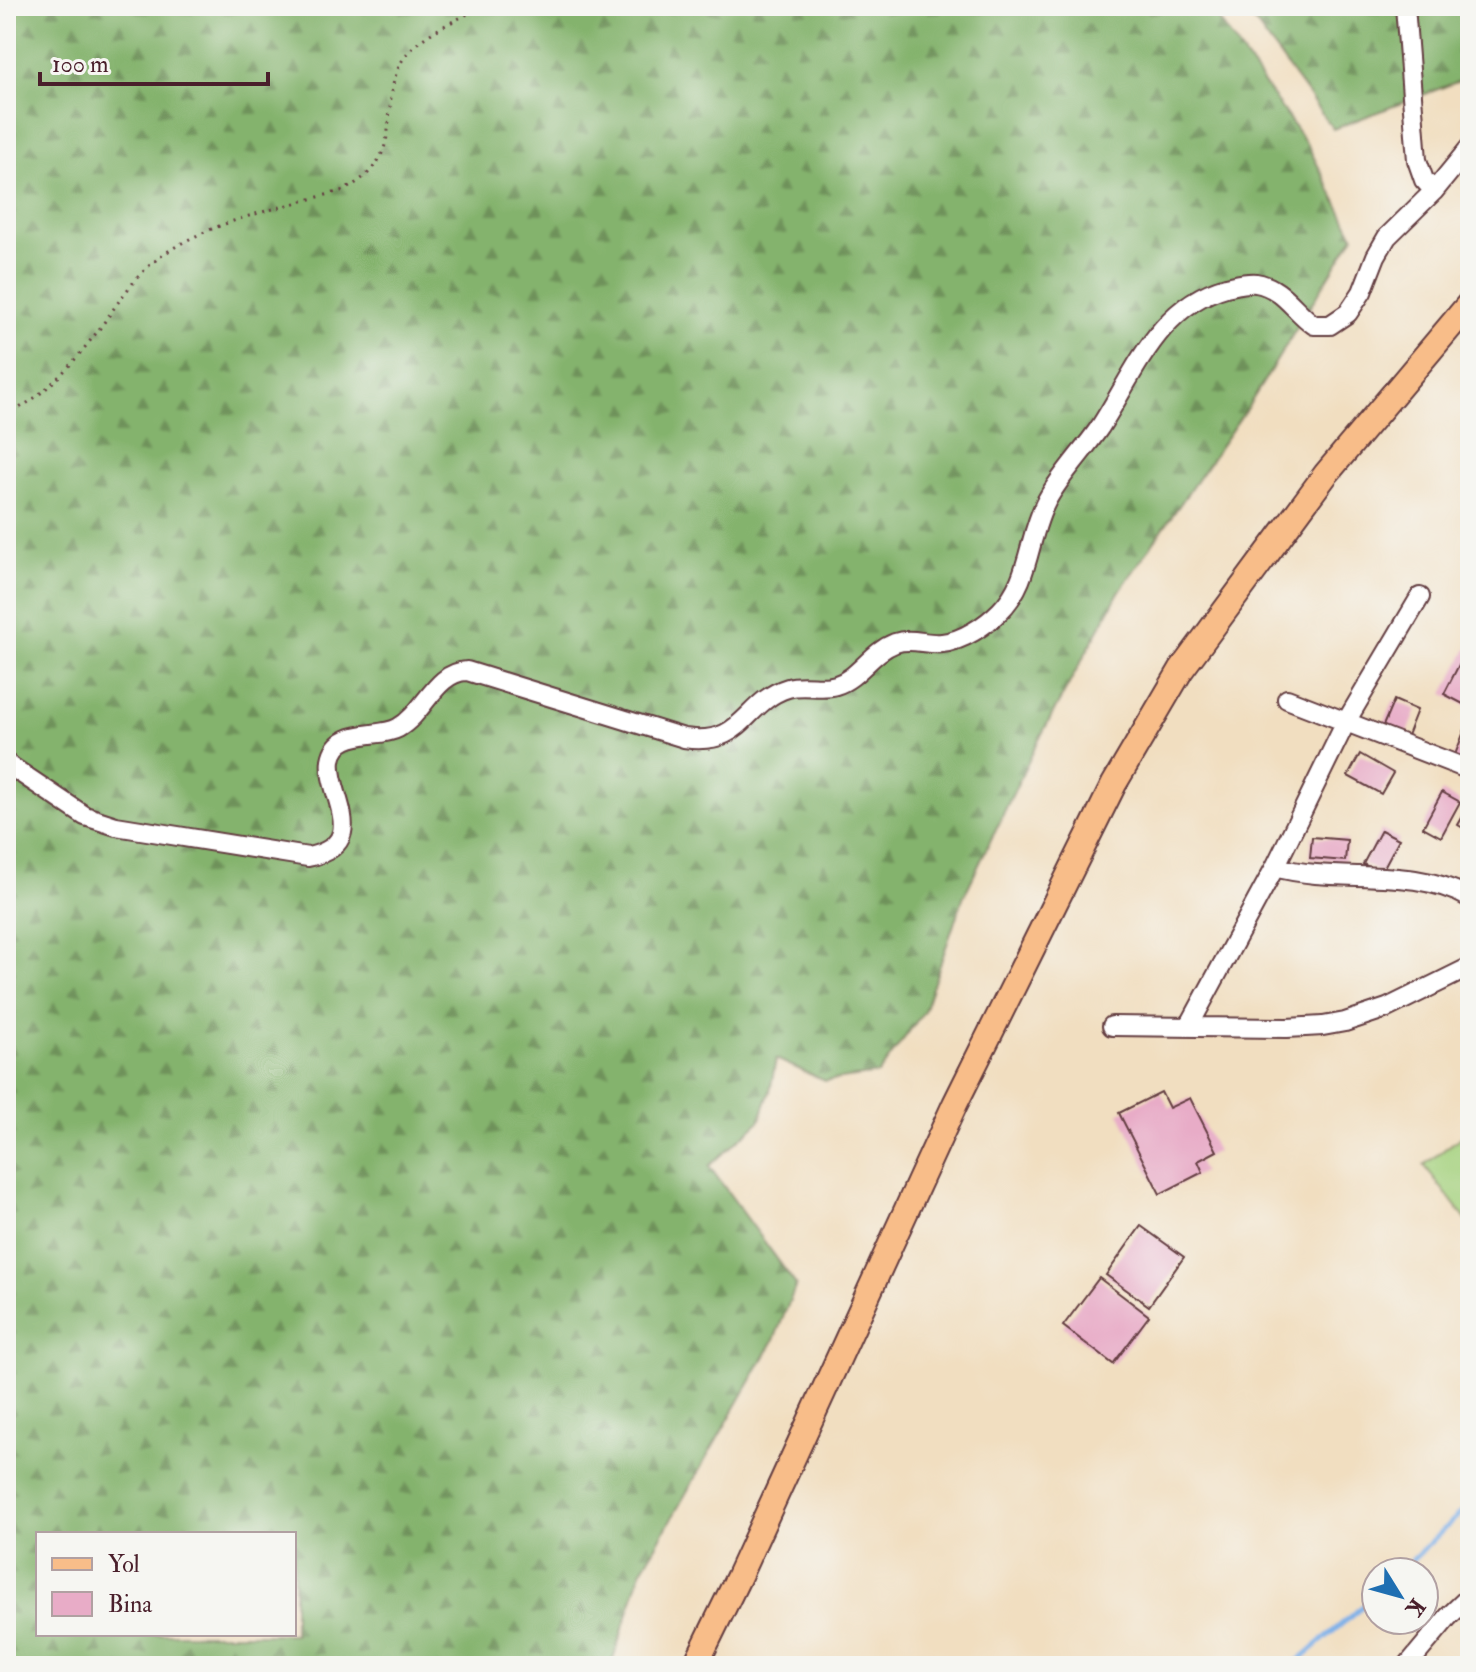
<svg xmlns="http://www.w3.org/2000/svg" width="1476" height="1672" font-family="'IM FELL Double Pica',serif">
<defs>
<pattern id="forest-firs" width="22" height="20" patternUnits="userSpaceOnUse" patternTransform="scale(2)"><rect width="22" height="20" fill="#84b36d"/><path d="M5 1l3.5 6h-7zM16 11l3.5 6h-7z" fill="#6e915a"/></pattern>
</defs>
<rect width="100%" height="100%" fill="#f6f6f2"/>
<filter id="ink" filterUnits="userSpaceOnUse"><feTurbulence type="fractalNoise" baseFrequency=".0125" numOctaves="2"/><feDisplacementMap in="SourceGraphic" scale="16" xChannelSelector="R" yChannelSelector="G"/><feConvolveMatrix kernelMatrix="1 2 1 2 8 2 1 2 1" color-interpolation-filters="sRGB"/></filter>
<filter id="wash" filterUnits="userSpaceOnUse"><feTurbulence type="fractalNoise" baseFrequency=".006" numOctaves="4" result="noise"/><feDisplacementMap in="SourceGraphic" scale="32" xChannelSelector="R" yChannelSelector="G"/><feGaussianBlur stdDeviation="1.8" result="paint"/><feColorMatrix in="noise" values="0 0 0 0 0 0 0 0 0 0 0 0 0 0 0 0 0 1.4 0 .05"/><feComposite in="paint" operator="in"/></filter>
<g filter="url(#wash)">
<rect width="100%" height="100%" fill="#f1dec0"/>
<path fill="url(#forest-firs)" stroke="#67694c" stroke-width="2" fill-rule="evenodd" d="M6,6H1209L1308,146L1354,236L1249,405L1119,592L1038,741L963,898L924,1011L878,1074L825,1081L776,1059L770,1091L759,1122L709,1166L796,1285L774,1340L641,1572L611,1666H6ZM38,1534H294V1634H38Z
M1243,6H1470V77L1333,129Z"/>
<path fill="#a5d17e" stroke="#787854" stroke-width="2" d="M1470,1130V1225L1424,1165Z"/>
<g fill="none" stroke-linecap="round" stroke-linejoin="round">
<path stroke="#7aaee7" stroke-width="5" d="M1400,1572L1470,1504
M1292,1666L1376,1595"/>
</g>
<g id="blocks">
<path fill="#e8acc7" d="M1467,649L1470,650L1469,707L1444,694Z
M1394,700L1417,710L1406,738L1382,728Z
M1465,729L1470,731V767L1453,760Z
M1360,754L1393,773L1381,794L1348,776Z
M1442,792L1460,802L1441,837L1423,827Z
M1470,804V832L1458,825Z
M1381,830L1399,839L1381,873L1363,864Z
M1312,837L1347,840L1345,861L1310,858Z
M1161,1092L1169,1108L1190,1098L1217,1151L1198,1161L1203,1172L1160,1194L1119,1113Z
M1141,1226L1184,1257L1149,1306L1106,1275Z
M1099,1278L1149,1316L1113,1364L1063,1326Z"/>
</g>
</g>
<g filter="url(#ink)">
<use href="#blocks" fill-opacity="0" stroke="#633c41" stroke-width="2"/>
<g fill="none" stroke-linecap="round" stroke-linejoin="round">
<defs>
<path id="minor" d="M1405,6L1417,160L1424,180L1434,191
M1287,699L1470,770
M6,763L85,816L116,826L308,857C373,844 326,793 331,760C337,727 378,739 398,728C425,713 435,672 467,671L684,738C745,747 743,702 788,688C804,683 821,690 836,685C859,678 871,652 895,643C911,637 926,645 942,643C963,641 986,625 1000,611C1031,580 1027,537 1047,500C1061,474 1083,452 1100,427C1135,373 1158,306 1226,287C1236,285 1246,282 1256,283C1282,287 1294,311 1314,325H1330L1348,313L1362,292L1376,256L1387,237L1434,191L1470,147
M1275,867C1339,885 1410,864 1470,898
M1112,1026L1287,1028L1323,1026L1345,1022L1387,1008L1470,967
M1189,1026L1275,867L1347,720L1420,597
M1407,1666L1448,1617L1470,1596"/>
<path id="major" d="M695,1666L738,1578L955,1104L1114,784L1181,670L1326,474L1470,303"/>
</defs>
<use href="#minor" stroke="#633c41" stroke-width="22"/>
<use href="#major" stroke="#633c41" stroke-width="28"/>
<path stroke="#633c41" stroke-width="3" stroke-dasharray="2 6" stroke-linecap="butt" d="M6,415C44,398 76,360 100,328C116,306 130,283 150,265C199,222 282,208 344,190C413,154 373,104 405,56C422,33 458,20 483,6"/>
<use href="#minor" stroke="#fff" stroke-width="18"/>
<use href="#major" stroke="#f8bd89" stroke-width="24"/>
</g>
</g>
<rect width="1476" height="1672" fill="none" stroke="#f6f6f2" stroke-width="32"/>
<rect x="36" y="1532" width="260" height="104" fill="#f6f6f2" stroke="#b1a0a2" stroke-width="2"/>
<rect x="52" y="1558" width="40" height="12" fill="#f8bd89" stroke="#b1a0a2" stroke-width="2"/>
<text x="108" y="1572" font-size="24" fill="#4a1f2b">Yol</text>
<rect x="52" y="1592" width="40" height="24" fill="#e8acc7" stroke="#b1a0a2" stroke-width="2"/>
<text x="108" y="1612" font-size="24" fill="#4a1f2b">Bina</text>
<g transform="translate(1400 1596) rotate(127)"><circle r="38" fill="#f6f6f2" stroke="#b1a0a2" stroke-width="2"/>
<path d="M0-6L14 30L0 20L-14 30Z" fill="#1f6fb2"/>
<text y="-12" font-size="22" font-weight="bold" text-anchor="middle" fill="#4a1f2b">K</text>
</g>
<path d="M40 72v12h228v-12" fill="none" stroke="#4a1f2b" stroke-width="4"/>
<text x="52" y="72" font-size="24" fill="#4a1f2b" stroke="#f6f6f2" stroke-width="6" paint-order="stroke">100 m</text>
</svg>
